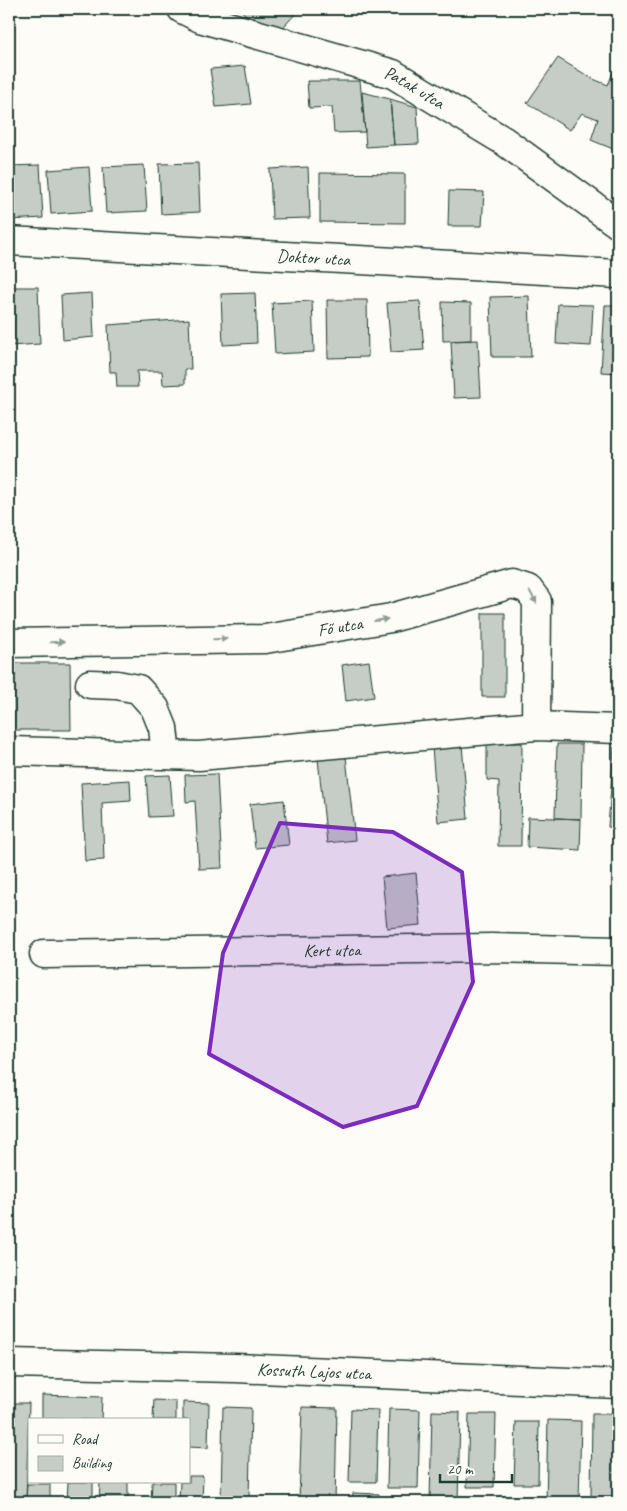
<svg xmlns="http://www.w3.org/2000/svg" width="627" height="1511" font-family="Caveat,sans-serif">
<rect width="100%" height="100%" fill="#fdfcf7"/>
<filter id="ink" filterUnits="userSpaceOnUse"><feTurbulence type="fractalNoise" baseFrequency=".02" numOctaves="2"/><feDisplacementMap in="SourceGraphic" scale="10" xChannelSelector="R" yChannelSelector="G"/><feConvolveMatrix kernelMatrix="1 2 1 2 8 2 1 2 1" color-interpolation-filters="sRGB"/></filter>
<g filter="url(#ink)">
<path fill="#c6cdc7" stroke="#1f3d34" d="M242,9H300L274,37L240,10Z
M558,58L593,79L608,85L614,70L618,72V151L591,140L598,119L582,113L570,130L527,103Z
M245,66L251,104L216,107L210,69Z
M307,81H360L365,132L334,133L332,107L309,108Z
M362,92L390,99L394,145L366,147Z
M390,99L417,107L419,144L394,145Z
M198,163L200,212L161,214L159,164Z
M40,165L43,218L9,220V166Z
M144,165L147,211L106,213L103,167Z
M89,167L92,211L51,214L48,170Z
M308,167L310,218L272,219L270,169Z
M320,173L405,174V223L320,222Z
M449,191L484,192L482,226H448Z
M9,287H38L40,344L9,346Z
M92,293L94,337L63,340L61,295Z
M255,293L257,343L223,345L221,294Z
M529,296L531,357H492L490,297Z
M327,300H367L368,357L328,358Z
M312,301L314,352L275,354L272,303Z
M420,301L424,350L391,352L387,303Z
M442,302L471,303V340L443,341Z
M558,304L593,305L591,346L556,344Z
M605,305H618V373L601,372Z
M189,319L191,369H185V384L163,385L162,371H137L138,387H117L116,372H110L108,325Z
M478,340L481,397L454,398L451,341Z
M482,613H505V697H482Z
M369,661L374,697L346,701L342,665Z
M9,663H70L71,730H9Z
M487,743H522L521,846H498L499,781L487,780Z
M462,744L468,819L438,822L432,747Z
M557,744H582L581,819L555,818Z
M614,747L618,748V828L608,827Z
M346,757L355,840L327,843L318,759Z
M217,774L222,868L199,869L195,801L186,802L185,775Z
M170,775L173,816L149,817L146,776Z
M130,780L131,801L102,803L104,860L85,861L81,783Z
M284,800L289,845L255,848L250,804Z
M528,817L581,819L580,850L527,847Z
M416,873L421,925L387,928L382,877Z
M42,1395L102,1397L101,1420L42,1419Z
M154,1400L176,1401V1420H153Z
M183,1402L209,1403L208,1448L189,1447V1420H183Z
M9,1403H29L26,1502H9Z
M223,1407L251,1408L249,1499L221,1498Z
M302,1407L337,1408L335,1502H299Z
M351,1409L378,1410L376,1482H349Z
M389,1409L420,1410L418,1488H387Z
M432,1411L460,1412L458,1502H430Z
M469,1414H496L494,1487H467Z
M592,1414H618L617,1499H591Z
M548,1420L581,1421L579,1502H546Z
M516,1422H539L538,1484H514Z
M189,1476H203L202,1502H179L180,1482H189Z
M68,1482H93V1502H67Z
M100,1482H128V1502H99Z
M152,1482H174V1502H151Z
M27,1484H50V1502H26Z
M353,1493L379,1494V1502H352Z"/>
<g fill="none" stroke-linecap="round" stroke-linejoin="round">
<defs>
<g id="minor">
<path id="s1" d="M182,9L200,18L393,74L504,141L618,224"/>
<path id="s2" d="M9,241L618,274"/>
<path id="s3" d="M9,643L265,639L391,618L512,584L528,589L537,601L536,726"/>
<path d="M90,684L117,685L138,689L155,708L163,728L166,755"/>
<path d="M9,751L199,756L536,726L618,729"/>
<path id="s4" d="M44,954L492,948L618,951"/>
<path id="s5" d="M9,1363L235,1368L618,1384"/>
</g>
</defs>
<use href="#minor" stroke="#1f3d34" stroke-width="31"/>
<use href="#minor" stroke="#fdfcf7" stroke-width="28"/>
</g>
<defs><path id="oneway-solid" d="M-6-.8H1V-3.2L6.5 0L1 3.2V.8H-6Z" transform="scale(1.25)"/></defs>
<g fill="#8e9c96">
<use href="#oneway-solid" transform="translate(533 597) rotate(61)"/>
<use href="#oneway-solid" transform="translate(381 620) rotate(-9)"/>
<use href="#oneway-solid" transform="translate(220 639) rotate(-1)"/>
<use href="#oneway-solid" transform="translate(57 642) rotate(-1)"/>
</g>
</g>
<path fill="#7b2cbf" fill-opacity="0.2" stroke="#7b2cbf" stroke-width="4" stroke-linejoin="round" d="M280,823L393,832L462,872L473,982L417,1106L343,1127L209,1054L223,953Z"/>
<g text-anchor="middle" stroke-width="4" stroke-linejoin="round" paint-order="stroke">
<g font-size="18" fill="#1f3d34" stroke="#fdfcf7">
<text dy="6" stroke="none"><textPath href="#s1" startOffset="246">Patak utca</textPath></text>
<text dy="6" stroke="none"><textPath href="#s2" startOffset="305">Doktor utca</textPath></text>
<text dy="6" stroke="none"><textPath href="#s3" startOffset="332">Fő utca</textPath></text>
<text dy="6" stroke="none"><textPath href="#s4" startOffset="288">Kert utca</textPath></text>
<text dy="6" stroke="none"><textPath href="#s5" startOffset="305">Kossuth Lajos utca</textPath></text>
</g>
</g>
<rect width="627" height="1511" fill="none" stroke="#fdfcf7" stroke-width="30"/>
<rect x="15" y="15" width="597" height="1481" fill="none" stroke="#1f3d34" stroke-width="2" filter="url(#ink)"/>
<rect x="28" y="1418" width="162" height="65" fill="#fdfcf7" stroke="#a4b0a9"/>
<rect x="38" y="1435" width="25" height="8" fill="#fdfcf7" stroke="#a4b0a9"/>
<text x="72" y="1444" font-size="15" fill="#1f3d34">Road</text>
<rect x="38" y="1456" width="25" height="15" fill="#c6cdc7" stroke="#a4b0a9"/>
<text x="72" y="1468" font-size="15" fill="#1f3d34">Building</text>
<path d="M440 1474v8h72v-8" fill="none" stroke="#1f3d34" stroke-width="2.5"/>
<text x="447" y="1474" font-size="15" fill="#1f3d34" stroke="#fdfcf7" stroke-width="4" paint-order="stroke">20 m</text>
</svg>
